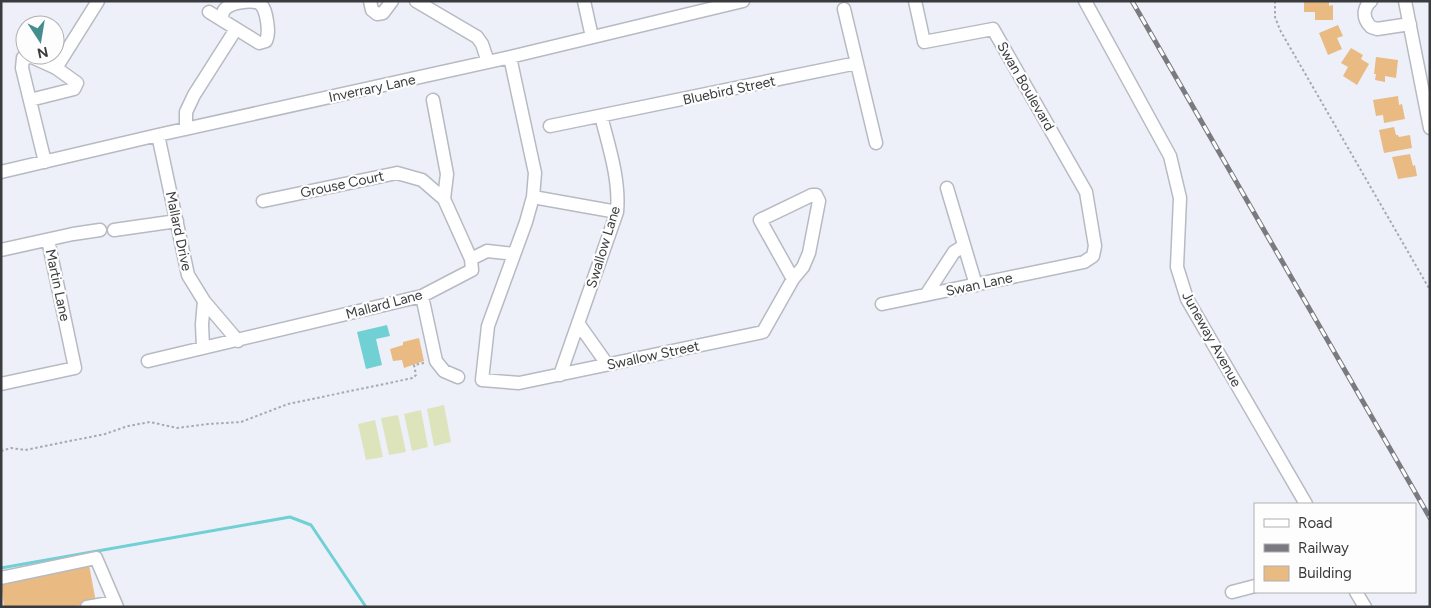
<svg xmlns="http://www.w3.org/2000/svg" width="1431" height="608" font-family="Figtree,sans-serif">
<rect width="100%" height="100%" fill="#edf0f9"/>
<path fill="#dde4bb" d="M444,405L451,442L434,446L427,409Z
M421,410L428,447L412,451L404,414Z
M398,415L406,452L389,455L381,418Z
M375,420L383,457L366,460L358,424Z"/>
<path fill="#70d0d4" d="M387,325L390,336L376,339L382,365L366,369L357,332Z"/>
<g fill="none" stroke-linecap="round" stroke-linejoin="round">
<path stroke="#70d0d4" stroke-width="3" d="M1,568L290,517L311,525L366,607"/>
</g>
<path fill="#e9ba82" d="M1304,1H1329V6L1333,5V20H1315V12H1304Z
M1338,25L1343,36L1337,38L1342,49L1328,55L1319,33Z
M1351,48L1363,55L1361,59L1369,64L1357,85L1343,76L1348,67L1341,63Z
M1376,57L1398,60L1396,78L1385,76V82L1375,80L1376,74H1374Z
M1398,96L1399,105L1402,104L1405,119L1384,123L1383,115L1376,116L1373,100Z
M1394,127L1396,135H1398L1399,137L1410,135L1412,148L1384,153L1379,130Z
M1410,154L1413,166L1415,165L1417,176L1398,179L1392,157Z
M419,338L424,361L404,368L402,360L393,361L390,349L403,345V342Z
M89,565L96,602L72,607H4L1,582Z"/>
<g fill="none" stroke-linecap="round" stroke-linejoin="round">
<defs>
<path id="minor" d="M370,1L372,10L377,14L383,13L392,1
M416,1L477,37L482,44L488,62
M584,1L592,37
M1085,1L1170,156L1180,198L1177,267L1187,299L1306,504
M1371,1C1362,9 1363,19 1371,27L1377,29L1410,24
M1405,1L1430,128
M844,9L876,143
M209,12L259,43L266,41C269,34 268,28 267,21C266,15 265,7 259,3C251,0 231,2 225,9C222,12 222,16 222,20
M510,57L535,173L533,197L526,222L488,326L482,380L519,383L763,332L793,279
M56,68L98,1
M30,100L74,89L77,83L56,68L32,57L23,58L22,68L45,162
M433,100L447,174L444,199
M550,126L857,63
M186,129V112L194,95L236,29
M158,135L188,275L204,301L238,341
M1,172L158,135L510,57L743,1
M947,188L976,285
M812,195H816L819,201L809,253L803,267L793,279L760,220Z
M533,197L617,212
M114,230L177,221
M1,250L73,234L100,230
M471,259L487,251L514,254
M926,295L954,252L964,246
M422,296L436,361L444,371L458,377
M882,304L1084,262L1093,256L1095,246L1086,192L993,29L924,42L915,1
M578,323L607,364
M203,348L202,324L204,301
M148,361L422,296L472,270L471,259L444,199L422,180L397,173L263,201
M560,375L617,212C620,180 609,147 601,116
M1,384L75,368L48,240
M1,578L96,558L117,607
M1232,592L1255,586
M1356,592L1365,607
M87,607L115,602"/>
</defs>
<use href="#minor" stroke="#b7bac3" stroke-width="15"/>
<path stroke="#a7a9af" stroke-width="2" stroke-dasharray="2.5 2.5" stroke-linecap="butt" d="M1275,1V17L1280,30L1430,290
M1,451L11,448L25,450L105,434L128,426L150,422L177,428L208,424L241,422L288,404L413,378L416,375L414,365L424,363"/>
<use href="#minor" stroke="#fff" stroke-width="12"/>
<defs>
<path id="rail" d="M1132,1L1430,518"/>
</defs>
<use href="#rail" stroke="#7a7b81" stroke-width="5"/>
<use href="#rail" stroke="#fdfdfd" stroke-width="3" stroke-dasharray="9" stroke-linecap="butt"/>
</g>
<g text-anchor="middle" stroke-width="4.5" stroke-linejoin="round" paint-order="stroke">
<g font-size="14" fill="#3a3b3e" stroke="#fdfdfd">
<text transform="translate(1026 86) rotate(60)" y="5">Swan Boulevard</text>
<text transform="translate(372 88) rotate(-12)" y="5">Inverrary Lane</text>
<text transform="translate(729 90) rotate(-12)" y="5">Bluebird Street</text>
<text transform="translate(342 184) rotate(-12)" y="5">Grouse Court</text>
<text transform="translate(179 231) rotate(78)" y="5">Mallard Drive</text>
<text transform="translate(603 247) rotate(-73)" y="5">Swallow Lane</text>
<text transform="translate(979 284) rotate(-12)" y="5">Swan Lane</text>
<text transform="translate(58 285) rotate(78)" y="5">Martin Lane</text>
<text transform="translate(384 304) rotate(-15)" y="5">Mallard Lane</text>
<text transform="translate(1212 339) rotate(61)" y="5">Juneway Avenue</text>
<text transform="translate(653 355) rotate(-12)" y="5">Swallow Street</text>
</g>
</g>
<rect width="1431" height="608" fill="none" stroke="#3a3b3e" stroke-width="5"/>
<rect x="1254" y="503" width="162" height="90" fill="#fdfdfd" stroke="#afafb1"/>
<rect x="1264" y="519" width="25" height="8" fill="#ffffff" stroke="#afafb1"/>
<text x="1298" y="528" font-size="15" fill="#3a3b3e">Road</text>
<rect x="1264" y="544" width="25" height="8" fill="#7a7b81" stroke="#afafb1"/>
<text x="1298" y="553" font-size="15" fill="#3a3b3e">Railway</text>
<rect x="1264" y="566" width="25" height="15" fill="#e9ba82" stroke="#afafb1"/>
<text x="1298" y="578" font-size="15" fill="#3a3b3e">Building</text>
<g transform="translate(40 40) rotate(168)"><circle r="24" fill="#fdfdfd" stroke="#afafb1"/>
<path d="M0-4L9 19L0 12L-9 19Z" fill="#458d8e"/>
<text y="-8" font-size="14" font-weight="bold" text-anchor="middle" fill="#3a3b3e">N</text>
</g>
</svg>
